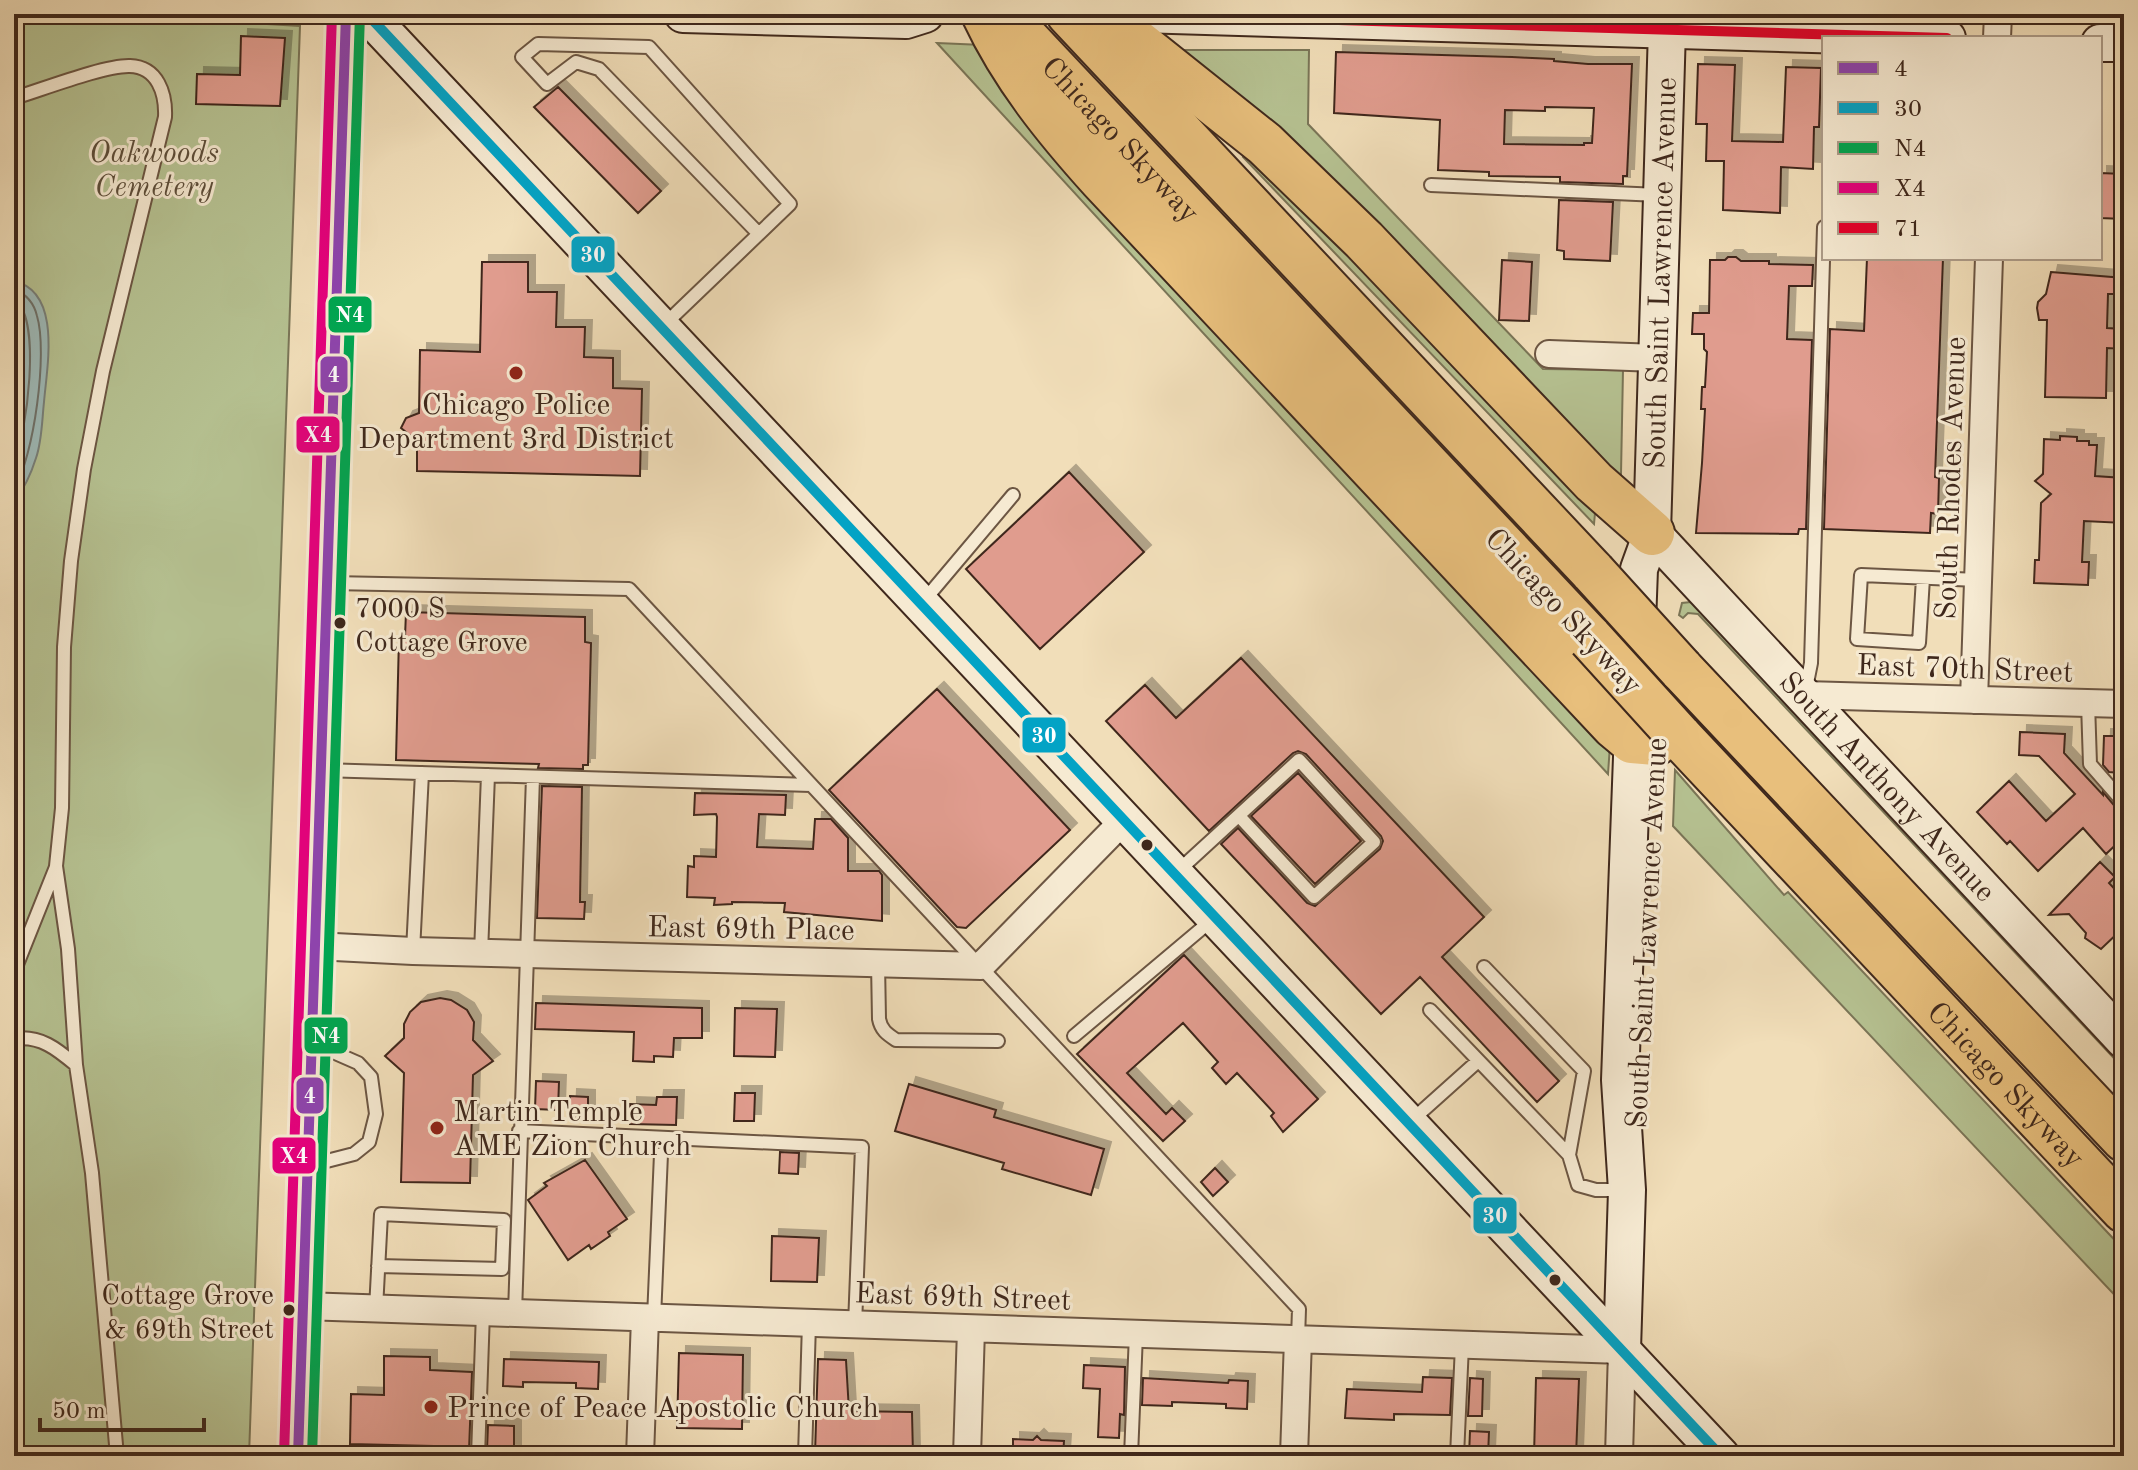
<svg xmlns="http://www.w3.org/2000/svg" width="2138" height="1470" font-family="'Old Standard TT',serif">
<defs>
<filter id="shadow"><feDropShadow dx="7" dy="-7" stdDeviation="0" flood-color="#0004"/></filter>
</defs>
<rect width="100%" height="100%" fill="#f1deb9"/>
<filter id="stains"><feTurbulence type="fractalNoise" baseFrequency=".0025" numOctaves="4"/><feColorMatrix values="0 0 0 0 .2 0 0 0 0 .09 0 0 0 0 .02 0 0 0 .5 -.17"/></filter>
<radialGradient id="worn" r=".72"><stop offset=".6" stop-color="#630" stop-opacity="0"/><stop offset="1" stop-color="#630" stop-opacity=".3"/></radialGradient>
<path fill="#b6c292" stroke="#7a7557" stroke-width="2" d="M14,14H192L252,23L300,26L249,1456H14Z
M937,43L983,45L1610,745L1608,774Z
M1172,50H1309L1308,124L1543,369L1623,370L1621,474L1610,475Z
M1253,146L1587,494L1595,513L1594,524L1243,157Z
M1691,602L1698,606L2124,1059V1069L1698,614L1688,613L1683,618L1679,615L1682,603Z
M1675,770L1784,895L1788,892L2124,1250V1305L1673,826Z"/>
<path fill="#9ebab8" stroke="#78807a" stroke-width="2" d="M14,281C62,292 47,366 44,402C42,420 42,441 36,458C31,474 24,489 14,502Z"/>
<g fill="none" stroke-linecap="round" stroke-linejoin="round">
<path stroke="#6e716a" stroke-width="2" d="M14,289C26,294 34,303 37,316C48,352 34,457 14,489
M14,299C43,318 26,435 14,465
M14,317L18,334L14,398"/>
</g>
<path fill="#e09c8e" stroke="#3f281c" stroke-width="2" fill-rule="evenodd" filter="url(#shadow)" d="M241,36L285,38L280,106L196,104L197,74L240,75Z
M1336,52L1512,57L1554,59V61L1588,64H1632L1627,176H1623V184L1560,182V177L1489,176V172L1438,170L1440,120L1334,113ZM1545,107L1594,108L1592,143H1584V145L1504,144L1505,110L1545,111Z
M1698,64L1735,65L1732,141L1783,142L1786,67L1821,68L1819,127H1814L1813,169L1781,167L1780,213L1723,210L1724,161H1706L1707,124H1696Z
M558,87L661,191L638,213L534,107Z
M2100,173L2124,174V219L2100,218Z
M1559,200L1613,202L1610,261L1564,259V251L1557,250Z
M1728,257H1736L1741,261H1769V264L1813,265L1812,286H1789L1787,339L1812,340L1806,529H1799L1798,534L1696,533L1702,463L1705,409H1701L1702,387H1705L1707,352L1704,349V334H1692L1693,313H1709L1710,260H1725Z
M1867,258H1943L1935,477L1939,478L1938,514L1931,513L1930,533L1824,529L1830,329L1864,331Z
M1502,260L1532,262L1529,321L1499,320Z
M482,262H528V292H557L556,327H585L584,357L613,358V388L642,389L640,476L417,471V441L401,428L406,418L419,413L420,350L480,352Z
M2051,272L2124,278V294H2108L2107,328L2124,329V349L2107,348L2106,398L2045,397L2047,320H2039L2037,308L2038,302L2046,294Z
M2060,436L2077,437V441H2089V445H2097L2095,476L2124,478V523L2084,521L2082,562H2089L2088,585L2034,583L2035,560H2039L2041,503L2051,494L2035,481L2043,474L2044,439L2060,440Z
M1069,472L1144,552L1040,649L966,569Z
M406,612L585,617V642L591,643L588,765H583V769L538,768L539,764L396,760L399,637H405Z
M1241,658L1484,917L1442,957L1559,1081L1537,1102L1420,977L1381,1014L1221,844L1238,828L1307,903L1315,906L1380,849L1383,841L1381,836L1306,754L1298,751L1293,753L1209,831L1106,721L1145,685L1176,718Z
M937,689L1070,830L966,928L957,927L829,790Z
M2020,732L2065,734L2064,753L2103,795V792L2117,809L2124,812V837L2106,854L2083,828L2038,871L2010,841L2007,844L1977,812L2009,781L2046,821L2075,794L2039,756L2019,755Z
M2104,736H2124V766H2121L2120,773L2109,772L2103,765Z
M1298,773L1361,841L1315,884L1251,816Z
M542,786L582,787L580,902H585L584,919L537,918Z
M695,793L786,795L785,815L759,814L757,847L813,849L815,819H831L848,838V871H879L882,875V921L784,912L785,903L732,902V904L714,905L715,898L687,897L688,866L694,867V856L716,857L717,817L716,814L694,815Z
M2100,862L2115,877L2109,883L2124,899L2123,928L2101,949L2085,938L2086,933L2069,914L2049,915Z
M1184,955L1318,1099L1283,1132L1271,1116L1274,1113L1237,1073L1226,1084L1212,1068L1218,1062L1183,1023L1127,1073L1166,1114L1172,1108L1185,1121L1163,1141L1077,1054Z
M440,998L451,1000L467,1010L474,1022L473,1040L493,1061L473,1075L470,1183L401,1182L404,1073L385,1056L404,1038V1024L410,1012L421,1002Z
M536,1003L702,1008V1038H674L673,1057L654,1056V1062L633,1061L634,1032L535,1029Z
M735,1008L777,1009L775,1057L734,1056Z
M536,1081L559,1082L558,1110L535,1109Z
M909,1084L996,1110L994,1117L1104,1149L1091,1195L1002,1169L1004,1163L895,1131Z
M735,1093H755L754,1121H734Z
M570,1096L588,1097V1117H569Z
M657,1097H677L676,1125L630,1124V1104L656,1105Z
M780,1152L799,1153L798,1174L779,1173Z
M585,1160L627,1219L608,1232L610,1236L591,1249L589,1245L568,1260L528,1200L547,1186L544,1183Z
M1215,1168L1228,1182L1213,1196L1201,1182Z
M772,1236L819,1238L817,1282L771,1281Z
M679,1353L743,1355L742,1429L677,1428Z
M384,1356L430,1357V1370L472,1372L469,1450H465V1456H433V1446L350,1444L351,1394L384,1395Z
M504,1359L599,1362L598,1389L576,1388V1383L523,1382V1387L503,1386Z
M818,1359L846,1360L849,1411L912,1412L913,1456L815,1454Z
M1084,1365L1125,1367L1124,1415L1120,1414L1119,1438L1098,1437L1100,1389L1083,1388Z
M1423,1377L1452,1378L1450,1415L1394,1414V1420L1345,1418L1347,1389L1422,1392Z
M1143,1378L1228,1383L1229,1380L1248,1381L1247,1409L1226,1408V1404L1172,1402V1406L1142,1405Z
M1470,1378L1483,1379L1482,1416H1468Z
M1536,1378L1579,1379L1576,1456H1534Z
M488,1425L514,1426V1451L487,1450Z
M1470,1431L1489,1432L1488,1456H1469Z
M1037,1436L1041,1440L1064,1441L1063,1456H1013V1439L1033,1440Z"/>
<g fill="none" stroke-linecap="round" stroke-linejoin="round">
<defs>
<path id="lane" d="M14,98C41,90 105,65 130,66C158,67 166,94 165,117L103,371L84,469L71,561L64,647L62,808L56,866L68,949L76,1065L92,1173L117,1456
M1431,185L1659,195
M664,325L790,204L649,47L538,44L522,57L547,84L576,62L599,69L758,233
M1923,578L1919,643L1857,639L1861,575L1978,580
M331,583L629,589L1299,1309L1298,1339
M922,603L1013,495
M1806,688L1811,663L1824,227
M2088,703L2090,764L2124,803
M322,770L811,785
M1177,872L1299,760L1374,842L1314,897L1239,816
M413,951L422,773
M481,953L488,775
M878,963L879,1019C881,1030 887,1034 896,1040L998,1041
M1484,967L1584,1071L1569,1155
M14,972L56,867
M1430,1010L1569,1155L1578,1185L1596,1190H1624
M1074,1036L1213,919
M14,1039C40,1035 57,1049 76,1065
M1411,1121L1478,1061
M519,1131L862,1147L855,1325
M311,1165L354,1154L369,1142L376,1114L371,1077L358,1063L317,1045
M376,1309L381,1214L504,1220L502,1269L378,1266
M515,1313L533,777
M654,1318L661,1154
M478,1456L483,1312
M805,1456L809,1323
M1131,1456L1136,1334
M1457,1456L1462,1345"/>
<path id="street" d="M1997,38L1998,14
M1549,354L1657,358
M1805,695L2124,704
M1974,700L1989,258
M315,946L413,951L981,966L1124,820
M303,1306L1622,1350L1619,1456
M640,1456L645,1318
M967,1456L971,1329
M1294,1456L1298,1339"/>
<g id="secondary">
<path d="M367,14L1721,1456"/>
<path d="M683,14L906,20L925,14"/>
<path d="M1139,14L1947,38"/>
<path d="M2100,43H2124"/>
<path id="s1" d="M1652,533L2124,1040"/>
<path id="s2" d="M1622,1350L1627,1190L1620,1080L1639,569L1652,533L1667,29"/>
<path d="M298,1456L346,14"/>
</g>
<g id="highway">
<path d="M984,14C1013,76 1056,129 1102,180L1614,726L1632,741L1656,743"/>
<path id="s3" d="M1003,14L1590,638"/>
<path d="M1069,14L1593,572"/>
<path d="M1102,14L1265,144L1364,240L1594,482L1652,533"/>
<path d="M1681,669L2124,1139"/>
<path id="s4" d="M1679,736L2124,1210"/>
</g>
</defs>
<use href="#lane" stroke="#6c5643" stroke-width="16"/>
<use href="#street" stroke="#6c5643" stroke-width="30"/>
<use href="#secondary" stroke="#3f281c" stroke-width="40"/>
<use href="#highway" stroke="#3f281c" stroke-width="48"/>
<use href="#lane" stroke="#f6ead2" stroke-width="12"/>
<use href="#street" stroke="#f6ead2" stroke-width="26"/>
<use href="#secondary" stroke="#f6ead2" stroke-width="36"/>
<use href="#highway" stroke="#e8bf7c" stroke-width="44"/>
<defs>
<path id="highway-bridge" d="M1593,572L1681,669
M1590,638L1679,736"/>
</defs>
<use href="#highway-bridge" stroke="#3f281c" stroke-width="48" stroke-linecap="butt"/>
<use href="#highway-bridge" stroke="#e8bf7c" stroke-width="44"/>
<defs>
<path id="bus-1" d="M298,1456L346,14"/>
<path id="bus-2" d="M367,14L1721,1456"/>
<path id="bus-3" d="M312,1456L360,14"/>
<path id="bus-4" d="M284,1456L332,14"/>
<path id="bus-5" d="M683,14L906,20L925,14
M1139,14L1947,38"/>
</defs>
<use href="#bus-1" stroke="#f6ead2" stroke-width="16"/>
<use href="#bus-2" stroke="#f6ead2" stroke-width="16"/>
<use href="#bus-3" stroke="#f6ead2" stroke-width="16"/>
<use href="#bus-4" stroke="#f6ead2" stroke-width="16"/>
<use href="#bus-5" stroke="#f6ead2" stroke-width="16"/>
<use href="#bus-1" stroke="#8e44ad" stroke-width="10"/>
<use href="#bus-2" stroke="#03a3c5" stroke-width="10"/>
<use href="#bus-3" stroke="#00a651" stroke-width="10"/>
<use href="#bus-4" stroke="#e5007d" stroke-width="10"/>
<use href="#bus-5" stroke="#e4002b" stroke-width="10"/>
</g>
<g fill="#8f2418" stroke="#f6ead2" stroke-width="3">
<circle cx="516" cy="373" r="8"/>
<circle cx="437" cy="1128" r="8"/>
<circle cx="431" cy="1407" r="8"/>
</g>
<g fill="#3f281c" stroke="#f6ead2" stroke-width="3">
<circle cx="340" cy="623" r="7"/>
<circle cx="1147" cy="845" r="7"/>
<circle cx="1555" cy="1280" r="7"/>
<circle cx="289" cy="1310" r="7"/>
</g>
<g text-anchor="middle" stroke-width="6" stroke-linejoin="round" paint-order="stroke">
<g font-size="28" fill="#3f281c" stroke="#f6ead2" text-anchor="start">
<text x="355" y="617">7000 S<tspan x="355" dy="34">Cottage Grove</tspan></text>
<text x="274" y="1304" text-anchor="end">Cottage Grove<tspan x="274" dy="34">&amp; 69th Street</tspan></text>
</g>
<g font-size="30" fill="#3f281c" stroke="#f6ead2">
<text dy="10" stroke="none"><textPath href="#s3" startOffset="172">Chicago Skyway</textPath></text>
<text dy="10" stroke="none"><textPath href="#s2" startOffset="1080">South Saint Lawrence Avenue</textPath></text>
<text transform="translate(1950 478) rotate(-88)" y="10">South Rhodes Avenue</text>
<text transform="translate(1564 611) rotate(47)" y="10">Chicago Skyway</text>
<text transform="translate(1965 668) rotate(2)" y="10">East 70th Street</text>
<text dy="10" stroke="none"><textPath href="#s1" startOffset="346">South Anthony Avenue</textPath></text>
<text transform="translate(751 928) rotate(1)" y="10">East 69th Place</text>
<text transform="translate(1646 933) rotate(-87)" y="10">South Saint Lawrence Avenue</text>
<text dy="10" stroke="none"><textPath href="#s4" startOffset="478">Chicago Skyway</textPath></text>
<text transform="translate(963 1296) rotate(2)" y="10">East 69th Street</text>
</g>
<g font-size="30" font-style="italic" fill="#5d4e3a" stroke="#f6ead2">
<text x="154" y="162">Oakwoods<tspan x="154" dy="34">Cemetery</tspan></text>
</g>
<g font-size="30" fill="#3f281c" stroke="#f6ead2" text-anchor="start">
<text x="516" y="414" text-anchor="middle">Chicago Police<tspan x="516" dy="34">Department 3rd District</tspan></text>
<text x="453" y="1121">Martin Temple<tspan x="453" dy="34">AME Zion Church</tspan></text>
<text x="447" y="1417">Prince of Peace Apostolic Church</text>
</g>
</g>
<g stroke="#f6ead2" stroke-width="3">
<rect x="570" y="235" width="46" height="39" rx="8" fill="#03a3c5"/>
<rect x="327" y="295" width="46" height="39" rx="8" fill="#00a651"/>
<rect x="319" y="355" width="30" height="39" rx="8" fill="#8e44ad"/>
<rect x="295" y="415" width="46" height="39" rx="8" fill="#e5007d"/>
<rect x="1021" y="716" width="46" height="38" rx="8" fill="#03a3c5"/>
<rect x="303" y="1016" width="46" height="39" rx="8" fill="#00a651"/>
<rect x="295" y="1076" width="30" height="39" rx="8" fill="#8e44ad"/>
<rect x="271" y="1136" width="46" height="39" rx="8" fill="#e5007d"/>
<rect x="1472" y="1196" width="46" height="39" rx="8" fill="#03a3c5"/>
</g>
<g font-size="22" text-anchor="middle" font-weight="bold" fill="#fff">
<text x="593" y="262">30</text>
<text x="350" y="322">N4</text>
<text x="334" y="382">4</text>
<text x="318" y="442">X4</text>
<text x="1044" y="743">30</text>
<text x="326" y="1043">N4</text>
<text x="310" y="1103">4</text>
<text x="294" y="1163">X4</text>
<text x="1495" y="1223">30</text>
</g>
<rect width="2138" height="1470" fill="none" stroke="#f1deb9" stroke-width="48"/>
<rect x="16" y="16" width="2106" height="1438" fill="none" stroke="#3f281c" stroke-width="4"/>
<rect x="24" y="24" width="2090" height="1422" fill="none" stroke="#3f281c" stroke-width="2"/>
<rect x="1822" y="36" width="280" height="224" fill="#f6ead2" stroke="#ad9c89" stroke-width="2"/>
<rect x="1838" y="62" width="40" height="12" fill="#8e44ad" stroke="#ad9c89" stroke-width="2"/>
<text x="1894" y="76" font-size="24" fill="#3f281c">4</text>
<rect x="1838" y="102" width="40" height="12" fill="#03a3c5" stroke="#ad9c89" stroke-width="2"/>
<text x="1894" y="116" font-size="24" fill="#3f281c">30</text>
<rect x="1838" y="142" width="40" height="12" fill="#00a651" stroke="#ad9c89" stroke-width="2"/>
<text x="1894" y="156" font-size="24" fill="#3f281c">N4</text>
<rect x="1838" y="182" width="40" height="12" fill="#e5007d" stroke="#ad9c89" stroke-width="2"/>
<text x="1894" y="196" font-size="24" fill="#3f281c">X4</text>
<rect x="1838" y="222" width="40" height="12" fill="#e4002b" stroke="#ad9c89" stroke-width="2"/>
<text x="1894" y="236" font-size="24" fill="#3f281c">71</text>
<path d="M40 1418v12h164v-12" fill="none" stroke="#3f281c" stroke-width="4"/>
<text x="52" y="1418" font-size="24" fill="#3f281c" stroke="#f6ead2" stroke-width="6" paint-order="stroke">50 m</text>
<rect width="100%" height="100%" filter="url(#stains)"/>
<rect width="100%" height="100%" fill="url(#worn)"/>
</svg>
